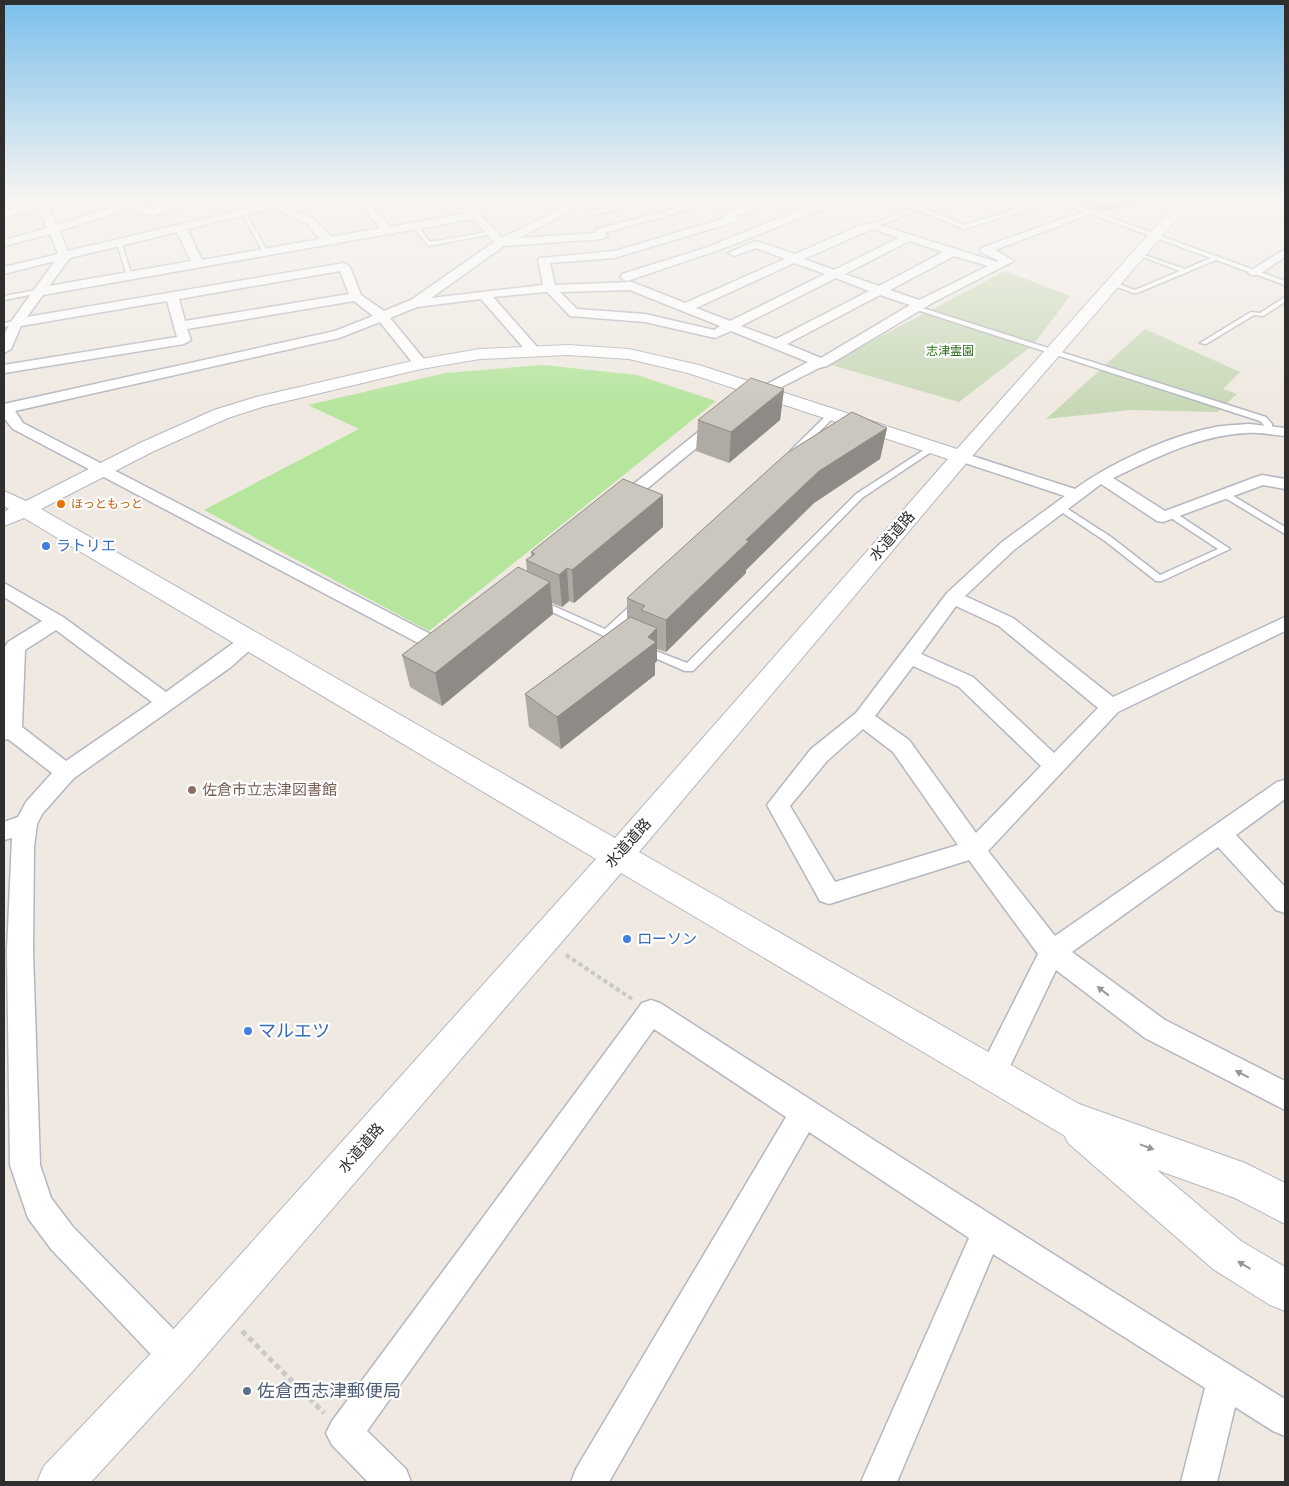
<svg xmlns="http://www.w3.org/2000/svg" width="1289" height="1486" font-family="'Fira Sans','Noto Sans JP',sans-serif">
<rect width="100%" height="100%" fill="#efe9e1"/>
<path fill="#b6e59e" d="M543,365L637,375L716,401L429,631L204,510L359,429L308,405L445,373Z"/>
<path fill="#c8d9b8" d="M1005,271L1070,296L1033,345L959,402L828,364Z
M1145,329L1240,372L1223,389L1237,394L1217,412L1130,410L1046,419Z"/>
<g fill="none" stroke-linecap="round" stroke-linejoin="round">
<defs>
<path id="lane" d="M559,198H564L573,206L568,207Z
M750,198H757L767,203L762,204Z
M926,198H932L941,202L923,208L964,225L1014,210L987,198H993L1019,208L1050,198H1056L1285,281V285L1216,260L1137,293H1133L1110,284L1113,282L1135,290L1180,271L1138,255V253L1185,269L1211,258L1055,201L964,229L918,210L875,227L870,226L906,210L933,202Z
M241,212L246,213L268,253L263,252Z
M413,225H417L430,242L493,231L496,233L429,246L413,227Z
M117,243L122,244L132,277L127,276Z
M37,290L39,291V293L4,300V296Z
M1285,297V302L1263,316L1254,315L1206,344L1200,343L1251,312L1260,313Z
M916,306L1266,417L1272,424V429L1265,431L1264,425L1260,421L914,309L913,308Z
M16,321L19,323L18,324L4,327V323Z
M829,413L836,415L797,454H791V450Z
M930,446L937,448L862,498L693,671H685L639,651L638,649L643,646L687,663L856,494Z
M1225,491L1285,527V534L1222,496L1221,494Z
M1060,504L1111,537L1160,575L1218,549L1168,516V512H1174L1230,549L1162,581H1156L1105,541L1057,509L1056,507Z
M540,600L605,629L634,602L637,601L642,604L610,636L606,637L537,605L535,603Z"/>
<path id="street" d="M34,198H44L57,225L122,204L119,201L124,198L131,200L153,198L140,204L153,209L194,198H209L152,216L131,208L59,231L68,251L275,202L314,219L331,237L380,228L365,209L343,198C367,198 376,209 390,227L467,213L459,204L438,207L419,200L418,198C426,198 431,199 438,200C445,202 469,198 479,198L478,200L469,202L502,238L583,198H595L519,238L596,233V229L701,202L705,201L710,204L604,233L608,236L602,239L504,246L431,298L543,285L538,260L540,258L615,251L726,218L721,217V213L772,198H787L786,200L733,216L738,217V221L614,258L550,263L555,285L632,282L685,303L785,259L756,248L734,256L728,253L756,241L795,254L861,225L873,223L997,262L999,261L981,252V248L1087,210L1091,209L1096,212L995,250L1014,261L934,302L827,366L819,368L748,404L741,400L743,397L808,362L731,331L715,338L645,322L570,316L547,292L493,297L540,350L533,354L528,353L481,299L417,307L390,318L428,364L421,368L416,367L380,322L339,338L15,411L23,423L440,639L447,638L454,639L457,644L448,653L441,655L13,429L4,418V404L335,331L373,316L354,301L187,329L191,340L184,344L4,373V365L177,337L167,301L21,326L11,349L4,353V335L10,323L55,261L4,274V267L58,254L50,234L4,246V240L47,228L39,209L4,217V211L36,203ZM274,208L306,223L320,239L202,260L187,229ZM473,219L494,242L411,300L384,311L361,295L350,267L344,263L27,317L43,295ZM872,229L899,238L834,270L804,259ZM177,232L191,261L49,286L70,258ZM909,241L943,252L879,286L845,274ZM954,256L988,266L919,300L890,290ZM794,263L825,274L730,321L696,308ZM340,271L349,294L185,321L179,299ZM836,278L869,291L776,339L741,326ZM630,290L720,326L714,330L645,314L577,309L560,292ZM880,295L910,305L821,358L787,344Z
M642,198H659L591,216L586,213L587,211Z
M838,198H852L716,251L630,280L626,281L620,277L622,274L708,247L799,210Z
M1254,198H1269L1285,203V209Z
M1285,249V257L1258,275H1250L1248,272Z
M718,419L723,420L725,423L723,426L626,506H614L612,503L614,500L713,420Z
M1249,424L1285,428V436C1273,435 1259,432 1247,433C1199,435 1156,458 1113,478L1165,511L1256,477L1262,475L1285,479V489L1263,485L1163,522L1157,521L1101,484L1014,550L965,596L1013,618L1113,697L1285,617V631L1118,712L988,851L1055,936L1277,782L1285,780V799L1236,835L1285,887V913L1276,910L1218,847L1072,952L1165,1020L1285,1081V1110L1145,1038L1056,970L1001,1085L991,1089L981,1085L977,1075L1038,954L969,860L829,904L820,901L767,805L811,749L856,713L947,593L1002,542L1065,496L956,460L953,457L956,454H966L1075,489C1109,464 1169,436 1211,428C1223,425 1236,425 1249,424ZM956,606L999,626L1098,708L1054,753L973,677L921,654ZM913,666L959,687L1041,766L976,833L909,740L875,716ZM863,729L893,752L958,845L835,882L790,806L827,761Z
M4,583L63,617L166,692L243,636L250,635L257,636L260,641L231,667L74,778L42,814L37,824L34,847L33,951L40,1165L51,1198L73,1227L189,1345L194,1357L189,1369L177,1374L165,1369L51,1249L28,1218L10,1165L7,951L12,838L4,840V822L18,817L26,802L52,773L8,739L4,740L5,647L8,642L42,621L4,597ZM56,630L152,702L66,761L22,727L25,650Z
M651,1000L660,1003C868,1137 1075,1269 1285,1399V1436L1273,1431L1235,1407L1217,1482H1181L1205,1388L993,1254L897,1482H861L969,1238L809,1132L609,1482H571L576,1469L786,1117L654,1029L367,1431L406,1469L411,1482H368L332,1445L326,1433L332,1421L642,1003Z"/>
<path id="secondary" d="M1181,198H1195L968,461L639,852L1079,1104L1245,1163L1285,1183V1224L1235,1198L1157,1170L1241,1241L1285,1267V1311L1270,1305L1213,1269L1068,1143L1065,1136L621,873L192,1372L91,1482H37L44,1466L162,1342L596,859L24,518L4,526V512L9,509L4,506V491L26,501L140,443L214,410L256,397L421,359L480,349L568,345L629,349L699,365L957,449ZM568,355L629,359L688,373L948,459L615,838L41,509L154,451L228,418L262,407L421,369L480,359Z"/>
</defs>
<use href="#lane" stroke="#b4b7c1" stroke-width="3"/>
<use href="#street" stroke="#b4b7c1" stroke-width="3"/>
<use href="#secondary" stroke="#b4b7c1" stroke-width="2"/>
<path stroke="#c9c9c9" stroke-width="4" stroke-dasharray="4.5 3" stroke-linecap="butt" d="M566,955L632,999"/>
<path stroke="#c9c9c9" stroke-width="5" stroke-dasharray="5.5 4" stroke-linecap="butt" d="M242,1331L324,1413"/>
<use href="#lane" fill="#fff" fill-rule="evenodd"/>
<use href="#street" fill="#fff" fill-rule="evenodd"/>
<use href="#secondary" fill="#fff" fill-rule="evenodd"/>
</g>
<path fill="#afaba4" d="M1064,198H1138L1137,202L1104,212Z
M784,389L780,420L729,463L696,451L698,420Z
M887,428L880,459L814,503L746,570V573L666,652L657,649V661L655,663V675L561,749L529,727L525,694L627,619V598Z
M663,495V527L574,603L569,601L562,607L552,603L553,614L442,706L410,687L402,655L527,571L526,560L531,556V552Z"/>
<path fill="#8e8b86" d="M1112,198H1138L1137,202L1104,212L1109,199Z
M784,389L780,420L729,463L731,432Z
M887,428L880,459L814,503L746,570V573L666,652V620L746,540L819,471Z
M663,495V527L574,603L572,570Z
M567,568L569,601L562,607L559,575Z
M550,582L553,614L442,706L435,673Z
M657,628V661L655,663V675L561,749L557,717Z"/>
<path fill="#cbc7bf" stroke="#8e8b86" d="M751,378L784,389L731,432L698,420Z
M852,412L887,428L819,471L746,540L749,541L666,620L641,610L645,606L627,598L787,453Z
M623,479L663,495L572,570L567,568L559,575L526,560L535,554L531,552Z
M518,567L550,582L435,673L402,655Z
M630,617L657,628L648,637L656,642L557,717L525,694Z"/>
<defs><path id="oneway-solid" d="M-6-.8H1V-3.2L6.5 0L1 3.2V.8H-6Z" transform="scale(1.25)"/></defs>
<g fill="#969696">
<use href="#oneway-solid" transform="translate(1103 991) rotate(-142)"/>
<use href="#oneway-solid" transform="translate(1242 1074) rotate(-153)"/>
<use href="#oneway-solid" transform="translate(1147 1147) rotate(20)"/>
<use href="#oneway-solid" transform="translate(1244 1265) rotate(-149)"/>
</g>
<linearGradient id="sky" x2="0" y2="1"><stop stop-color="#7abfeb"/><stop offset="0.49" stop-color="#f8f5f2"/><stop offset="1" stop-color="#f8f5f2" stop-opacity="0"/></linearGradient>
<rect width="1289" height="406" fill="url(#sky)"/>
<circle fill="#e8710a" stroke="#fff" stroke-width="2" cx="61" cy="504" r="5"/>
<g fill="#3f7fe0" stroke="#fff" stroke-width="2">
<circle cx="46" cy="546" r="5"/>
<circle cx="627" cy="939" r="5"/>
<circle cx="248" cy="1031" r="5"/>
</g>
<circle fill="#8d6e63" stroke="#fff" stroke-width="2" cx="192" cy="790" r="5"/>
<circle fill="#5c6f8a" stroke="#fff" stroke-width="2" cx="247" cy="1391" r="5"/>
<g text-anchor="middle" stroke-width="4.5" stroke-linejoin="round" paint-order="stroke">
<g font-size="12" fill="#2c6e1b" stroke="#fff">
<text x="950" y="355">志津霊園</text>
</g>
<g font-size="12" fill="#c56008" stroke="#fff" text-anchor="start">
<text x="71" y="508">ほっともっと</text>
</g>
<g font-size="15" fill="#2e2e2e" stroke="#fff">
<text transform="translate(892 536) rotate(-49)" y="5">水道道路</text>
<text transform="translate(628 843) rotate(-48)" y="5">水道道路</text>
<text transform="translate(361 1148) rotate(-49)" y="5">水道道路</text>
</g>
<g font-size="15" fill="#366cbe" stroke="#fff" text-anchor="start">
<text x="56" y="551">ラトリエ</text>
<text x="637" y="944">ローソン</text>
</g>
<g font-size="15" fill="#785e54" stroke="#fff" text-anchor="start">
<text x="202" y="795">佐倉市立志津図書館</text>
</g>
<g font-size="18" fill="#366cbe" stroke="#fff" text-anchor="start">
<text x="258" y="1037">マルエツ</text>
</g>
<g font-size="18" fill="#4e5e75" stroke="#fff" text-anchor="start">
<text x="257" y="1397">佐倉西志津郵便局</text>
</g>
</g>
<rect width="1289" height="1486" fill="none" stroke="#2e2e2e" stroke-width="10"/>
</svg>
